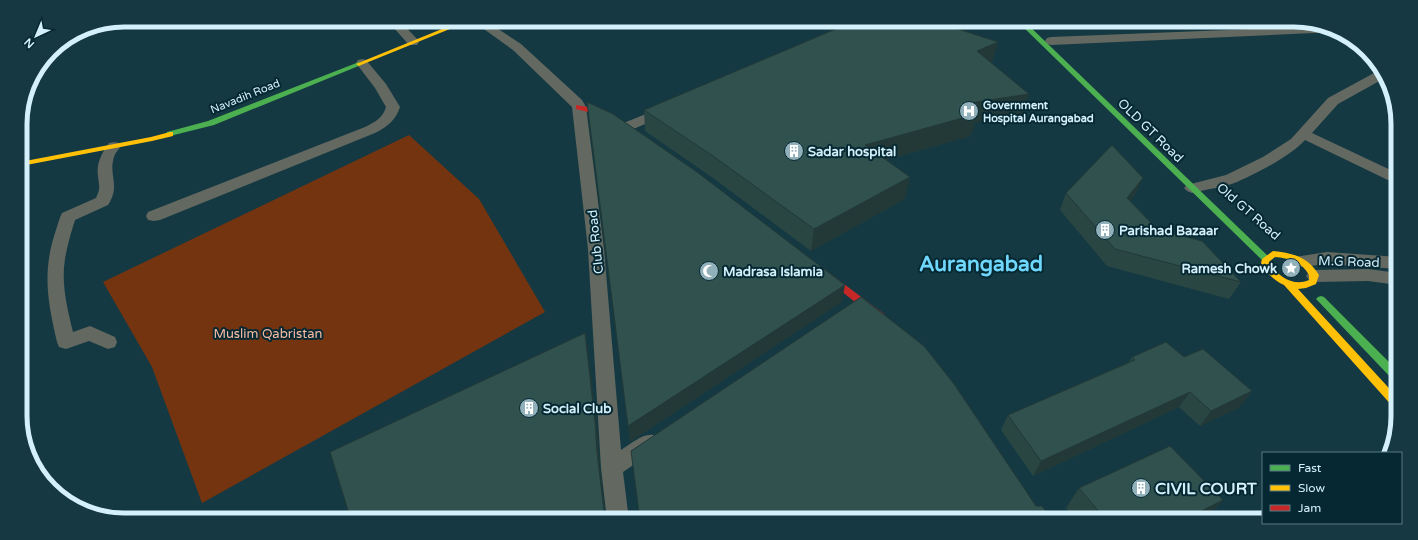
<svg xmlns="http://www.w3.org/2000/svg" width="1418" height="540" font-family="'Varela Round',sans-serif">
<rect width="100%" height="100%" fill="#153942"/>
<path fill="#753410" d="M409,135L479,199L545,312L202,503L152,367L103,282Z"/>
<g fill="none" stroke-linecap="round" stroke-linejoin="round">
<path fill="#636961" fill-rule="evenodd" d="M387,20H399L417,39L419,42L417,45H409Z
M463,20H481L489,23L521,44L582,100L586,107L604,249L621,450C633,443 644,431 658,436L661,442L658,448L623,472L629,520H607L601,468L588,249L572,107L513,50L481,27L465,22Z
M1327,26L1336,32L1051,45L1047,44L1045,41L1047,38L1051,37Z
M362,59L366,60L386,84L400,107C396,120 387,127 375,133L160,220L154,221L148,220L146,216L148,212L365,127C375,122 383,118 386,107L375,88L356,63L358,60Z
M1376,72H1379L1383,79L1338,104L1312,133L1397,173V184L1392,182L1305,140C1292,155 1256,174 1237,182C1223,188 1206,189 1192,193L1187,191L1184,188L1187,185L1226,175L1263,157L1291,139L1328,98Z
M666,106L671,107L673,110L671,113L631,130L626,131L621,130L619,127L621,124Z
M114,142L119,143L121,146C119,149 115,153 114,157C108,176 121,185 108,205L75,220C71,233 67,246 65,259C61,283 67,308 73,332L90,326L115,337L117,342L115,347L108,349L89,341L66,349L59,347L57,342C48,303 42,273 55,233C57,227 59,219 62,213L96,198C101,187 99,187 98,176C96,163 102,153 109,143Z
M1327,252L1398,257V269L1327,264L1301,267L1295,265L1293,261L1295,257Z
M1368,269L1398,273V285L1368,281L1315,282L1309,280L1306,276L1309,272L1315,270Z"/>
<path fill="#4caf50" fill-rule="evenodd" d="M1016,20H1023L1269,257L1270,259L1269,261H1263Z
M359,62L361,63V65L214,125L170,136L166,134L167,132L208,121Z
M1321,296L1324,297L1398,371V382L1394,381L1318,301L1316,299L1318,297Z"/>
<path fill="#ffc107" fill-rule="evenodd" d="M464,20H472L361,65L359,66L356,64Z
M170,132H173V136L152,141L21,166L20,162L151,137Z
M1273,251C1293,253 1308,257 1319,275L1316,284L1306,288L1298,289L1398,398V409L1394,408L1284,285C1273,280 1267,273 1261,263L1262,259ZM1275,257C1289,258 1302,262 1309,275V280C1293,287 1278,276 1269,263L1270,261Z"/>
<path fill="#c62828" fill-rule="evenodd" d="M576,105L594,108L619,122L618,124H612L588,112L576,109Z
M821,268L824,269L884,314L886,317L884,320H878L818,273L816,271L818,269Z"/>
</g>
<path fill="#294643" d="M998,42L992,62L991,63L1022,115L975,122L971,136L886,160L905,199L811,251L713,178L645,131L644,110Z
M1066,193L1135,195L1130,201L1158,230L1241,282L1229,299L1107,266L1060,210Z
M1132,357L1240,407L1200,426L1179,407L1033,476L1001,430L1008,415L1129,362Z
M1079,488L1223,500L1204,520H1075L1066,508Z"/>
<path fill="#223937" d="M998,42L992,62L971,71L977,51Z
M1029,94L1022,115L975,122L971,136L861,167L865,145L964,104Z
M910,177L905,199L811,251L814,229Z
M1143,178L1135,195L1119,214L1127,198Z
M845,285L842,302L630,442L628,426Z
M585,333L588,349L598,438L600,468L606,520H605L597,452Z
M1252,391L1240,407L1200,426L1211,411Z
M1190,392L1179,407L1033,476L1041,461Z
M1223,500L1204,520H1184Z"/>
<path fill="#30514e" stroke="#223937" d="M857,20H937L940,23L998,42L977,51L1029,94L964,104L977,114L865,145L910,177L814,229L713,156L644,110Z
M587,102L613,114L697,172L845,285L628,426Z
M1112,145L1143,178L1127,198L1158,230L1202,241L1241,282L1115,249L1066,193Z
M861,297L924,346L954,384L1036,506H1042L1052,520H640L631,451Z
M585,333L595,422L597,452L605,520H351L330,452Z
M1166,342L1184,357L1203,349L1252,391L1211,411L1190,392L1041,461L1008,415L1135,360L1132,357Z
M1170,446L1223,500L1184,520H1106L1079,488Z"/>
<defs>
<symbol id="hospital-disc" viewBox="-11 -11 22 22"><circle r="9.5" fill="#91b0ba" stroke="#052833"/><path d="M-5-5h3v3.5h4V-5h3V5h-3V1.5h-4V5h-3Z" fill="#fff"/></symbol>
<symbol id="building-disc" viewBox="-11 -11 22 22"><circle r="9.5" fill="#91b0ba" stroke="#052833"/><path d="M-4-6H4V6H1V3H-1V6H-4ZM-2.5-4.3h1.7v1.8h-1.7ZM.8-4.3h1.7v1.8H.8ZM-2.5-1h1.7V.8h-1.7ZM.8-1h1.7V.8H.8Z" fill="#fff"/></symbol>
<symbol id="sight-disc" viewBox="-11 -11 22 22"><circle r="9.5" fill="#91b0ba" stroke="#052833"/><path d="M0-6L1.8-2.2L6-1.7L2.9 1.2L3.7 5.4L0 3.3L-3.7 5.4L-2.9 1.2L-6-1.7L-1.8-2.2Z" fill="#fff"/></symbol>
<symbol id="mosque-disc" viewBox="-11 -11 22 22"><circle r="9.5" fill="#91b0ba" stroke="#052833"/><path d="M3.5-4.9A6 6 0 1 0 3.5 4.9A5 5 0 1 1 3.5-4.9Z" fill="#fff"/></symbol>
</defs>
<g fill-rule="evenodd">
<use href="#hospital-disc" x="958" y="100" width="22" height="22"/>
<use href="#building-disc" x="783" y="140" width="22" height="22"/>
<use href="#building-disc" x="1094" y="219" width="22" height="22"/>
<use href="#sight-disc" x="1280" y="257" width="22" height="22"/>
<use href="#mosque-disc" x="698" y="260" width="22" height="22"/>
<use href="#building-disc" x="518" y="397" width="22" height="22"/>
<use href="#building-disc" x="1130" y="477" width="22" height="22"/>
</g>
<g text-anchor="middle" stroke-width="4" stroke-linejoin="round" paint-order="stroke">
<g font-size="11" fill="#d4f0fb" stroke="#052833">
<text transform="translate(245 96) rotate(-22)" y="4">Navadih Road</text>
</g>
<g font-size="11" font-weight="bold" fill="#d4f0fb" stroke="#052833" text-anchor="start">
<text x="983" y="109">Government<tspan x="983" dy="13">Hospital Aurangabad</tspan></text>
</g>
<g font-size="13" fill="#d4f0fb" stroke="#052833">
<text transform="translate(1151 130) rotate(44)" y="5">OLD GT Road</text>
<text transform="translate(1249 211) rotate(41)" y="5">Old GT Road</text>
<text transform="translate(595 242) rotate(-96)" y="5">Club Road</text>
<text transform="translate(1349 261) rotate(2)" y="5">M.G Road</text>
</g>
<g font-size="13" font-weight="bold" fill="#d4f0fb" stroke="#052833" text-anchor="start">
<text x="808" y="156">Sadar hospital</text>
<text x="1119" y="235">Parishad Bazaar</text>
<text x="1277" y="273" text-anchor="end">Ramesh Chowk</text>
<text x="723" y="276">Madrasa Islamia</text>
<text x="543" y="413">Social Club</text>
</g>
<g font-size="13" fill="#f7bba2" stroke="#052833">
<text x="268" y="338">Muslim Qabristan</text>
</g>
<g font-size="16" font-weight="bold" fill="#d4f0fb" stroke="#052833" text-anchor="start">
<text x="1155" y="494">CIVIL COURT</text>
</g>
<g font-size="21" font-weight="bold" fill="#6ed7fb" stroke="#052833">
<text x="981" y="271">Aurangabad</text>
</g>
</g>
<path d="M0 0H1418V540H0ZM124 27H1294A97 97 0 0 1 1391 124V416A97 97 0 0 1 1294 513H124A97 97 0 0 1 27 416V124A97 97 0 0 1 124 27Z" fill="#163843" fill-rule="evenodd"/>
<path fill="none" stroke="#d4f0fb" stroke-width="5" d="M124 27H1294A97 97 0 0 1 1391 124V416A97 97 0 0 1 1294 513H124A97 97 0 0 1 27 416V124A97 97 0 0 1 124 27Z"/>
<rect x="1262" y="452" width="140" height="72" fill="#052833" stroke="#587883"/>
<rect x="1270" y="465" width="20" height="6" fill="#4caf50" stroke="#587883"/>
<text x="1298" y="472" font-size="12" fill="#d4f0fb">Fast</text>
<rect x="1270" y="485" width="20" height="6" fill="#ffc107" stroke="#587883"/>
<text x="1298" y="492" font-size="12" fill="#d4f0fb">Slow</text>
<rect x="1270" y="505" width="20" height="6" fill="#c62828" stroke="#587883"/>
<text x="1298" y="512" font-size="12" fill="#d4f0fb">Jam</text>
<g transform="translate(36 36) rotate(224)" stroke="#052833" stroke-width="3" paint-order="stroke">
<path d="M0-3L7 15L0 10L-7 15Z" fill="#d4f0fb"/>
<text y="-6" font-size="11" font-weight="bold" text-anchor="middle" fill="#d4f0fb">N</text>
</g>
</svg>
